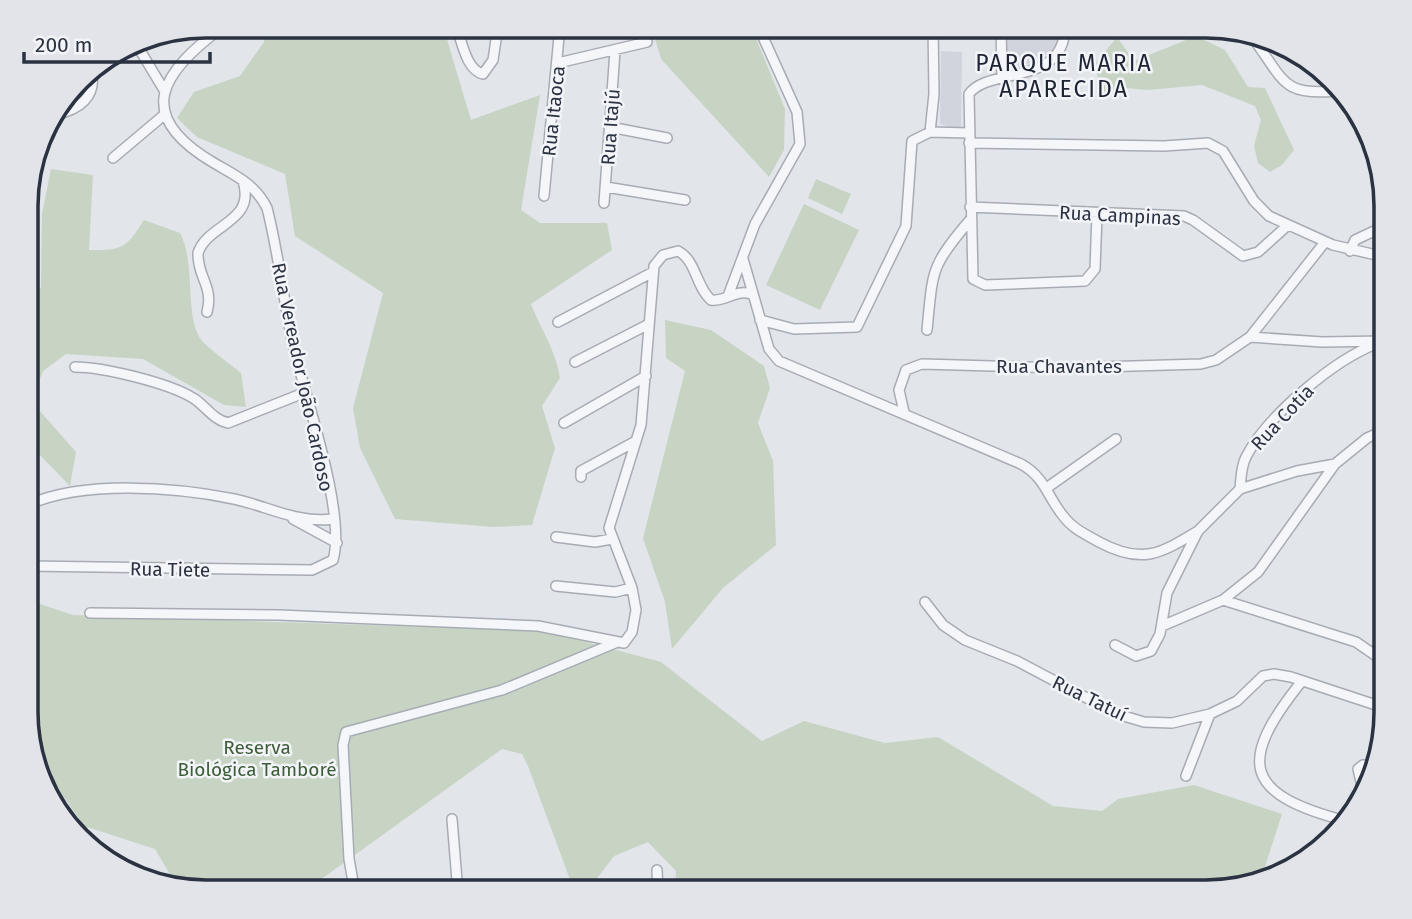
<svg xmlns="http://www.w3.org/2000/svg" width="1412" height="919" font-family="'Fira Sans',sans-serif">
<rect width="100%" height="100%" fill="#e2e5ea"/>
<path fill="#d1d4dc" d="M1007,26H1060V33L1057,45L1050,53L1014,71L1007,69Z
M941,51L962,52L961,126L957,129L940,124Z"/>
<path fill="#c7d4c4" d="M268,26H443L471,120L540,95L521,210L540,223H607L612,250L531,304C542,332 555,348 560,378L542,406L555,448L532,525L493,527L395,519L360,448L353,408L383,293L295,236L285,174L197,137L177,118L194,92L240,76L264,42Z
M651,26H751L785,109L784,150L769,177L661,59Z
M1196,36L1225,50L1248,87L1265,88L1294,150L1282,165L1270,172L1258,163L1254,146L1261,120L1255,106L1202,85L1148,90L1126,88L1110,96L1102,91L1094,65L1117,37L1134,61Z
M51,169L93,175L89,250C122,250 126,249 144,220L180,233C197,265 183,319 203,342C214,353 229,363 241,373L246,407L224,405L143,359L66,354L43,371L32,402L76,452L70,486L33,448L28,458V281L41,288L42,214Z
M816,179L851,194L842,214L808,198Z
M804,204L859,230L820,310L766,285Z
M665,320L711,330L764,366L770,388L758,423L773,461L776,545L723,588L672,649L665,602L643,538L685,371L666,358Z
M28,600L73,615L545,631L661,662L762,741L804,721L885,743L938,737L1053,806L1102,811L1118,799L1194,785L1282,814L1261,879L1217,892L675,893L676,871L648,842L614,856L586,893H575L528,766L522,754L502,749L302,893H206L175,883L155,849L84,826L34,754L28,735Z"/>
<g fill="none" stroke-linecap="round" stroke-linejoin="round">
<defs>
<path id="minor" d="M456,26C462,41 466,70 483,74L493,60L498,26
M1001,26L1002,79
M1065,26C1065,87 989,66 969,94L973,279L985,285L1085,281L1095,269L1097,214
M1255,41C1285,82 1283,96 1337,91
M135,42L164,90
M558,63L647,42
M54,115C79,110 98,97 91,69
M610,127L667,138
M930,132L934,94L933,26
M969,143L1164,146L1208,143L1223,151L1254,201L1269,216L1333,245L1385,257
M113,158L164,115
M606,187L685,200
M544,196L560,26
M604,203L615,51
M970,207L1184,216L1193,220L1243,256L1258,252L1288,225
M1350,251L1355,240L1385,226
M743,259L769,349L779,361L1021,464C1045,477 1048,498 1064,517C1073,529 1087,535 1099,542C1142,565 1160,554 1198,531
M728,296L755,224L800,144L797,112L758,26
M207,312C214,286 197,277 198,253C208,223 256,223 243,181
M760,320L794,329L857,327L906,226L912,141L930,132L968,133
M558,322L653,272
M927,330C933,270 930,267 970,220
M1250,337L1325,242
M575,362L649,324
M75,367C103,367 169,383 193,398C205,405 213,420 228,423L306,392
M904,412L899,390L906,370L922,364L1065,368L1201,364L1216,360L1250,337L1322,342L1385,341
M564,423L646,376
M581,477V471L636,441
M1048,487L1116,439
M1240,489C1241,479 1241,466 1246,457C1267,416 1334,360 1376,344
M28,505C83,480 175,487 234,499C267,506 299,524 333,519
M1385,518V544
M293,519L337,543
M556,537L595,542L612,539
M28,566L312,570L333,560C347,513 303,391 292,340C283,296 278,251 267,208C255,184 236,176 214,163C132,115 161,72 224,26
M556,586L615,592L632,588
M1223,600L1356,642L1385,662
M925,602L943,625L965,640L1017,661L1117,714L1144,722L1172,723L1210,714L1237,701L1263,676L1274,674L1291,677L1385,708
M90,613L279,615L538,626L624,643
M1162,626L1223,600L1258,572L1335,464
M624,643L632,632L636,610L632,588L609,528L641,425L654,266L663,255L678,251C696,260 696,287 711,300C726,302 735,289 751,294
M1115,645L1136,656L1151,651L1160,634L1167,593L1198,531L1240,489L1297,471L1335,464L1367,438L1385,430
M1302,681C1237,762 1243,794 1346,821
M28,733L31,746
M1186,776L1210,714
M1363,790L1358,769L1363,765L1371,766
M452,819L458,893
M657,870L658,893
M355,893L349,859L343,745L346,732L502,690L615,643"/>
</defs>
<use href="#minor" stroke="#a7acb4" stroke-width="12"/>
<use href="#minor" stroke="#f5f6f9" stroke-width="9"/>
</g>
<g text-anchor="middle" stroke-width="5" stroke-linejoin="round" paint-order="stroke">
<g font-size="19" fill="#2b3242" stroke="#f2f4f8">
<text transform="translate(553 111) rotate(-84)" y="7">Rua Itaoca</text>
<text transform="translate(610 127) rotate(-86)" y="7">Rua Itajú</text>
<text transform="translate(1120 215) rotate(3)" y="7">Rua Campinas</text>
<text x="1059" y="373">Rua Chavantes</text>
<text transform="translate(303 377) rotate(78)" y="7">Rua Vereador João Cardoso</text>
<text transform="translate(1282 417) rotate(-47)" y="7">Rua Cotia</text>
<text transform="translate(170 569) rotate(1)" y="7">Rua Tiete</text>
<text transform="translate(1090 698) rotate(26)" y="7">Rua Tatuí</text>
</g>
<g font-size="19" fill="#3d5d38" stroke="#f2f4f8">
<text x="257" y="754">Reserva<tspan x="257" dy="22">Biológica Tamboré</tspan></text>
</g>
<g font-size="23" letter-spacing="2" fill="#1d2333" stroke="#f2f4f8">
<text x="1064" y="71">PARQUE MARIA<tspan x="1064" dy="26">APARECIDA</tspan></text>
</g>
</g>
<path d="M0 0H1412V919H0ZM206 38H1206A168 168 0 0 1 1374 206V712A168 168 0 0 1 1206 880H206A168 168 0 0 1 38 712V206A168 168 0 0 1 206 38Z" fill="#e2e4e9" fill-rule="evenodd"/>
<path fill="none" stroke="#2b3242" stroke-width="3.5" d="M206 38H1206A168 168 0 0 1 1374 206V712A168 168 0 0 1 1206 880H206A168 168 0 0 1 38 712V206A168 168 0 0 1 206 38Z"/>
<path d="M24 52v10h186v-10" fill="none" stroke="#2b3242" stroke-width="3.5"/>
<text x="35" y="52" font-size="21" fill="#2b3242" stroke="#f2f4f8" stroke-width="5" paint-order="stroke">200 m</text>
</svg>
